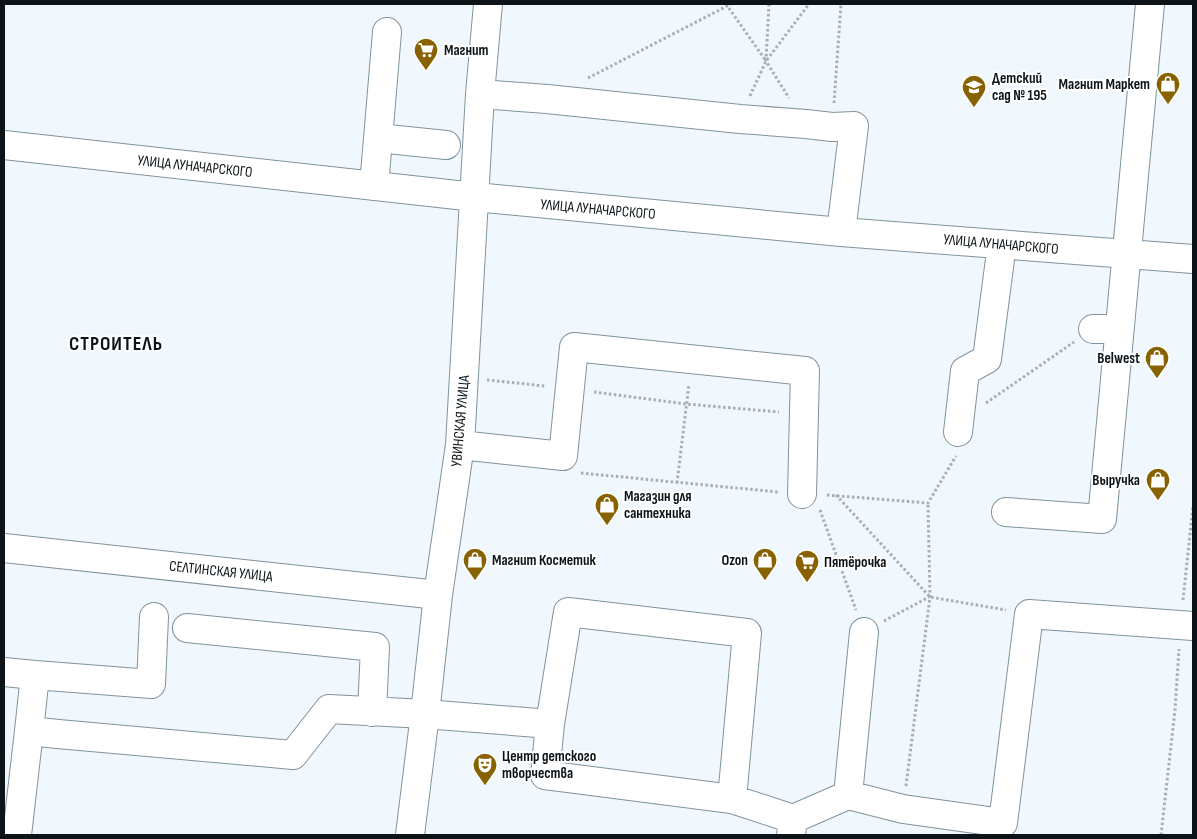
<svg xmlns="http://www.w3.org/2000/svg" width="1197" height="839" font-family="'Sofia Sans Condensed',sans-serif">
<rect width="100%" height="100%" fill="#f0f8fd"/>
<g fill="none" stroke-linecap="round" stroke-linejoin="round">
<defs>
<path id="minor" d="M480,94L547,99L740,119L806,124L832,127L854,126L841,232
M378,138L446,145
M4,145L475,197L841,232L1193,259
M374,186L387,32
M1093,329H1119
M958,432L965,371L987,359L1002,244
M460,445L563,456L574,347L805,371L802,494
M1006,512L1102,519L1150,4
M4,548L438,595
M187,628L375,647L372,712
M4,672L35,675L29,731L58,734L293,755L329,709L425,714L550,724L545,775L732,799L793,819L791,835
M35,675L151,684L154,617
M550,724L568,612L747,633L732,799
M848,795L864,632
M793,819L848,795L903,809L1003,823L1029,614L1193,626
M17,835L29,731
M410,835L425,714L438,595L460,445L480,94L488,4"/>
</defs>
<use href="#minor" stroke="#7f939e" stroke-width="30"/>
<path stroke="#a7afb3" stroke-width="3" stroke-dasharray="2.5 2.5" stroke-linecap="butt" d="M726,4L766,61
M769,4L766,61L789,98
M588,78L731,4
M750,96L766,61L809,4
M834,103L841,4
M487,380L545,386
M594,392L686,404L779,412
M986,403L1074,342
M581,473L778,492
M677,483L689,384
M827,495L928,503L956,456
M836,495L930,597L1006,610
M820,510L856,610
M1183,600L1193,506
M884,621L929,597
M906,786L930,597L928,503
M1161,835L1175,710L1179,649"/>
<use href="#minor" stroke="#fff" stroke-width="28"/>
</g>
<defs>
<symbol id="supermarket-pin" viewBox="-11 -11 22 30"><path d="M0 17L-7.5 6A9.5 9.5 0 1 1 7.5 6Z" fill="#886200" stroke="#fff"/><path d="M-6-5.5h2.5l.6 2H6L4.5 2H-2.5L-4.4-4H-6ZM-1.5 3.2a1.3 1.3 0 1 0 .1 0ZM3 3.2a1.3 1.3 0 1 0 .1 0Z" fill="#fff"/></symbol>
<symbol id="shop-pin" viewBox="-11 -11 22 30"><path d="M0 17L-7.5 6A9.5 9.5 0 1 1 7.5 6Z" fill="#886200" stroke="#fff"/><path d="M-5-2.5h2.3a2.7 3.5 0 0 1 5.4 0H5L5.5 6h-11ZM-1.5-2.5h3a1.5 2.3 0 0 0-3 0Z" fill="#fff"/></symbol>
<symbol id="school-pin" viewBox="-11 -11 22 30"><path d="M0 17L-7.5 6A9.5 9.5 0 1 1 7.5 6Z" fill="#886200" stroke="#fff"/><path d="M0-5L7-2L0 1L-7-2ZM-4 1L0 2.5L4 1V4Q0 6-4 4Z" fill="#fff"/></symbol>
<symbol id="theatre-pin" viewBox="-11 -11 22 30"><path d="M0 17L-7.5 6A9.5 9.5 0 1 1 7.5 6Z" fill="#886200" stroke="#fff"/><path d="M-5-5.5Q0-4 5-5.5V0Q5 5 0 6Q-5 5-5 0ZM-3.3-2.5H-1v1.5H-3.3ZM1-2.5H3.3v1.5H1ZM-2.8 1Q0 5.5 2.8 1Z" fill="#fff"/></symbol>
</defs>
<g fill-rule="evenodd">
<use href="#supermarket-pin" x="412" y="36" width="28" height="38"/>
<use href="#shop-pin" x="1154" y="70" width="28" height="38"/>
<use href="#school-pin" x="960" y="73" width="28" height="38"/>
<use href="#shop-pin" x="1143" y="344" width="28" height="38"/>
<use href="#shop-pin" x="1144" y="466" width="28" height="38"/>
<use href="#shop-pin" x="593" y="491" width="28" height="38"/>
<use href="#shop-pin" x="461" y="546" width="28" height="38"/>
<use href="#shop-pin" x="751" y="546" width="28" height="38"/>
<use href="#supermarket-pin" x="793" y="548" width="28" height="38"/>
<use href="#theatre-pin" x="471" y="751" width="28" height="38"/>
</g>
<g text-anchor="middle" stroke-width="4" stroke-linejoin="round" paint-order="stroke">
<g font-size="15" font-weight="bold" fill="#0d1418" stroke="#fff" text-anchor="start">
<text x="444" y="55">Магнит</text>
<text x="992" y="83">Детский<tspan x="992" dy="17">сад № 195</tspan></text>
<text x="1150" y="89" text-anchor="end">Магнит Маркет</text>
<text x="1140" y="363" text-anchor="end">Belwest</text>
<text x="1140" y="485" text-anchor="end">Выручка</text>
<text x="624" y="501">Магазин для<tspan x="624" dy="17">сантехника</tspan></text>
<text x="492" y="565">Магнит Косметик</text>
<text x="748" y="565" text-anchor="end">Ozon</text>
<text x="824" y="567">Пятёрочка</text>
<text x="502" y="761">Центр детского<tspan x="502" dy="17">творчества</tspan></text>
</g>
<g font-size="15" fill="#0d1418" stroke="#fff">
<text transform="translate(195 166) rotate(6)" y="5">УЛИЦА ЛУНАЧАРСКОГО</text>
<text transform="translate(598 209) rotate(5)" y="5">УЛИЦА ЛУНАЧАРСКОГО</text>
<text transform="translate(1001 244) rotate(5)" y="5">УЛИЦА ЛУНАЧАРСКОГО</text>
<text transform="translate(460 421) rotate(-85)" y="5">УВИНСКАЯ УЛИЦА</text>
<text transform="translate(221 571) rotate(6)" y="5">СЕЛТИНСКАЯ УЛИЦА</text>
</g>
<g font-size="20" font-weight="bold" letter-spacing="1" fill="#0d1418" stroke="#fff">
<text x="116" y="350">СТРОИТЕЛЬ</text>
</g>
</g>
<rect width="1197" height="839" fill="none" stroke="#0d1418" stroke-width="10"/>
</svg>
